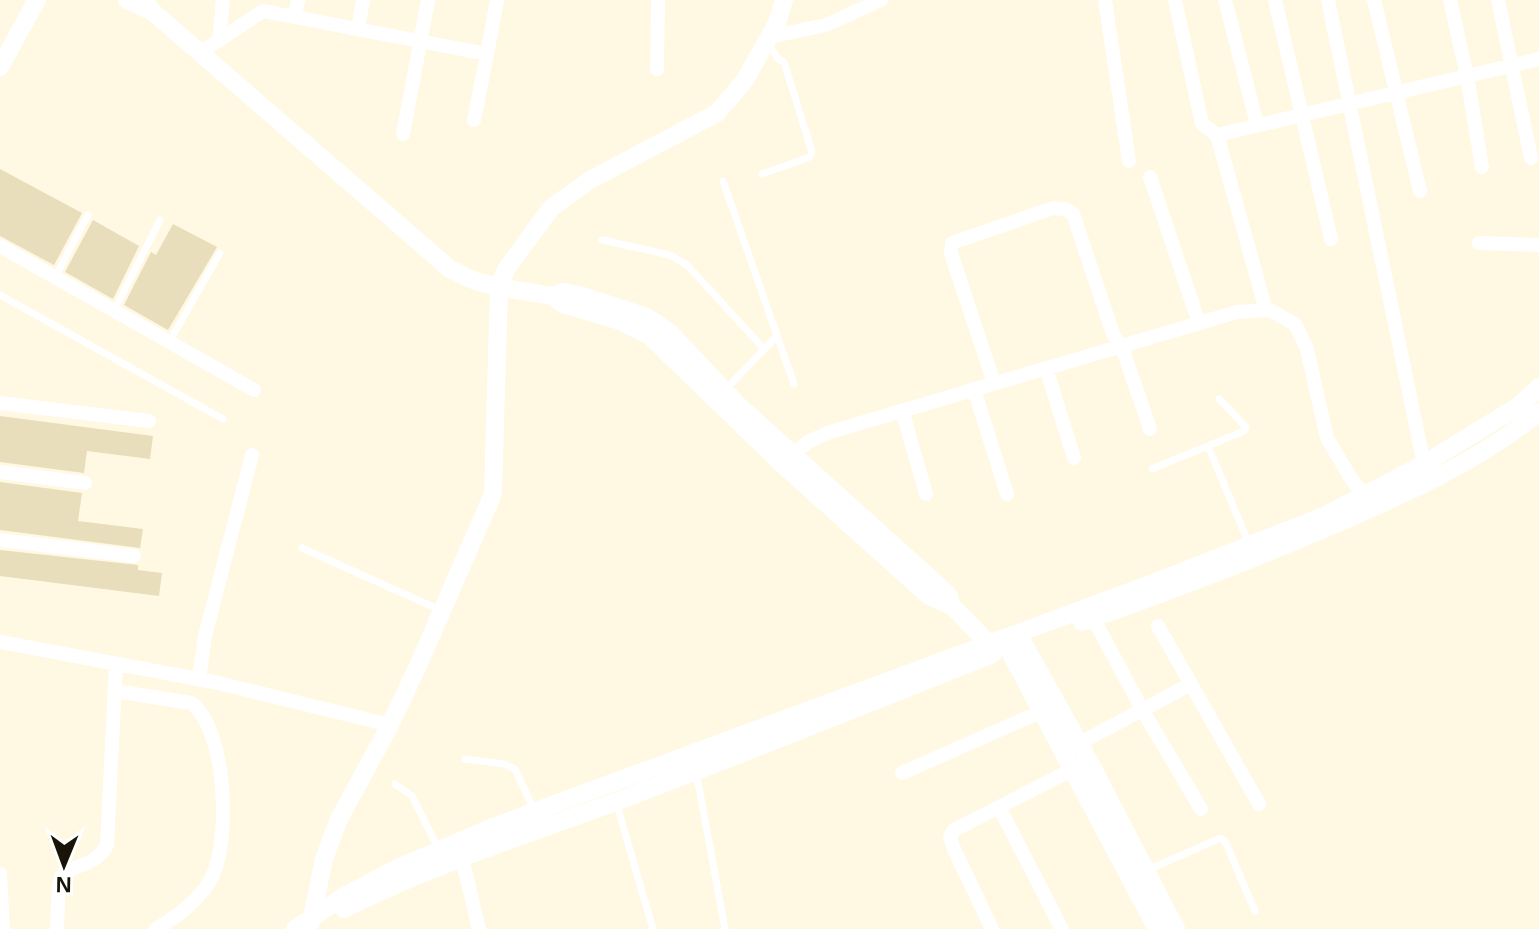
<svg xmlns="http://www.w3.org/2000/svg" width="1539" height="929" font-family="Arial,sans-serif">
<rect width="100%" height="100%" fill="#fff8e3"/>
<path fill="#e9debb" d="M0,169L82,213L54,265L0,236Z
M93,220L139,246L113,299L65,272Z
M173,224L217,247L168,330L124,305L151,252L156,255Z
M0,416L153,436L150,459L87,451L84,473L0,462Z
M0,482L82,493L78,521L143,529L140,548L0,530Z
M0,550L138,565V570L162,573L159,596L0,576Z"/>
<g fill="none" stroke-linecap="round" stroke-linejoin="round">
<path stroke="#fff" stroke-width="7" d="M762,174L810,157L812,152L784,62L778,59L768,43
M723,181L794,384
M602,240L670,255L687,265L764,349
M55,277L88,215
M0,295L223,419
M114,311L160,220
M169,342L220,253
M726,389L777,336
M1208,446L1249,544
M1152,469L1244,431L1246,427L1219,399
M302,548L440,610
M465,759L504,764L515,769L534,810
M696,771L725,929
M395,784L412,796L438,848
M616,802L653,929
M1147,870L1221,838L1225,841L1255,911"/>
<path stroke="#fff" stroke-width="14" d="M1105,0L1129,161
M1175,0L1202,124L1217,135
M1225,0L1257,124
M1275,0L1331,239
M1328,0L1426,474
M1374,0L1420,191
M1450,0L1467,76L1482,167
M1498,0L1531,158
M295,17L298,0
M358,29L363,0
M769,37L826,25L881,0
M219,41L223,0
M201,52L263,11L487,54L497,0
M657,69L658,0
M474,120L487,54
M403,134L428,0
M1150,177L1199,323
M1479,243L1539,245
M0,246L254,390
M1266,310L1217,135L1539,59
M1046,368L1074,458
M994,383L951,253L952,243L1053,208L1065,209L1073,214L1113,334L1122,347L1150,429
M974,389L1007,494
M0,403L149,421
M902,410L926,494
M785,461L808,442L827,433L1237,312L1270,310L1295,324L1307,349L1327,438L1352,480L1369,501
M0,472L85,483
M0,540L134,556
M1093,618L1143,711L1201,809
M1158,626L1259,804
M0,642L214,682L390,725
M199,679L205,636L252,455
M115,691L191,703C227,729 231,842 211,879C199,901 177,916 156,929
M1078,744L1191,684
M902,773L1040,712
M999,807L1062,929
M460,850L479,929
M0,874L3,929
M57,929C58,917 57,887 61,877C68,864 93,870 107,845L116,664
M992,929L953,847L950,837L954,830L1081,765"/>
<path stroke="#fff" stroke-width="18" d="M127,0L153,12
M143,0L153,12L450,269L475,281L499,287L552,296L563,292L583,296L647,317L669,332L738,405L942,589L949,596L952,606L995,650
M0,67L37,0
M555,298L563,304L617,320L650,336L780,462L929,596L952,606
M1082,622C1166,593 1249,561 1331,526C1403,495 1478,462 1539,412
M1023,643L1089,761L1176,929
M1008,648L1157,929
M344,909C432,865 523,836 615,802C742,754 868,704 993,654
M311,922L324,859L339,819L390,725L417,668L493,494L499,287L507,268L551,208L590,180L717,113L745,80L777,23L784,0
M295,929L346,895L400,867L493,827L1151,584L1324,516L1424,464L1517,407L1539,387"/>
</g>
<g transform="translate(64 865) rotate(181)" stroke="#ffffff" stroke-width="6" paint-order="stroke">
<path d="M0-6L14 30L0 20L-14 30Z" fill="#181407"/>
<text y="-12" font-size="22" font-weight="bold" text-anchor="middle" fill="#181407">N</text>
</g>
</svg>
